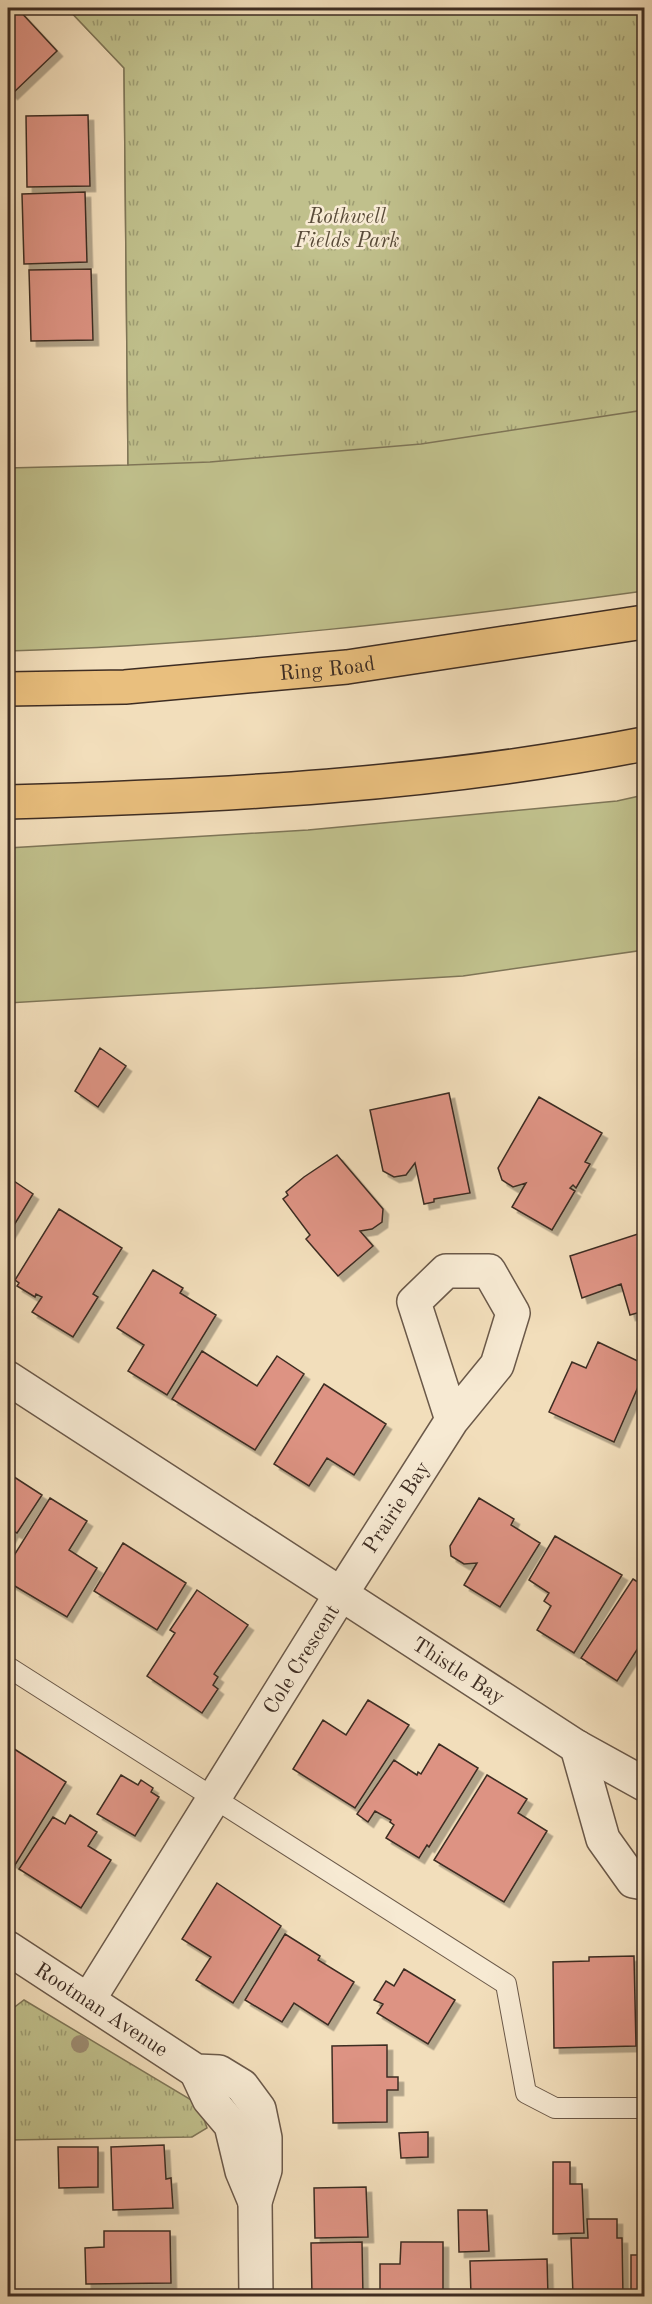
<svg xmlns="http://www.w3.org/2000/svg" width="652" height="2304" font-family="'Old Standard TT',serif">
<defs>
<pattern id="park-tufts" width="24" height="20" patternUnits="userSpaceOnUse" patternTransform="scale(1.5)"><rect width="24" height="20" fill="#c0c08c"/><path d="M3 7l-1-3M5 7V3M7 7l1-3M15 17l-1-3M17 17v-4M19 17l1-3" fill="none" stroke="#9d9c72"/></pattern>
<filter id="shadow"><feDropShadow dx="5.5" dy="5.5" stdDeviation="0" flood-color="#0004"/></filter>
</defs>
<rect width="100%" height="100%" fill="#f2debb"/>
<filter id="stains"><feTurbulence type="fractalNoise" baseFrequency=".00333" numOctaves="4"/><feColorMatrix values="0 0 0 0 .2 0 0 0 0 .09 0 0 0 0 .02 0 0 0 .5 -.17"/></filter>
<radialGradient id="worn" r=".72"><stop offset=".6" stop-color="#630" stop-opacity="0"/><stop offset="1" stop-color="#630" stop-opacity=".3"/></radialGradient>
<path fill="#c0c08c" stroke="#7f7658" stroke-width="1.5" d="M67,8H644V591C433,620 221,645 8,651V468L128,465L124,68Z
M644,795V950L463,976L8,1003V848L308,830L617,801Z"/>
<path fill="url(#park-tufts)" stroke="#7f7658" stroke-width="1.5" d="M67,8H644V410L421,444L210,462L128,465L124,68Z
M24,2000L193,2101L202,2113L207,2128L192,2137L8,2140V2012Z"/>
<path fill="#dd9383" stroke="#3e2d23" stroke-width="1.5" filter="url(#shadow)" d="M8,8H17L57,51L12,94L8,90Z
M88,115L90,186L27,187L26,116Z
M85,192L87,262L24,264L22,194Z
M91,269L93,340L31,341L29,270Z
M100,1048L126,1066L98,1107L75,1091Z
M449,1093L470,1193L434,1199V1202L424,1204L415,1163L406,1175L394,1177L383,1171L370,1110Z
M539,1097L602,1133L585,1162L590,1164L576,1188L573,1185L570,1188L575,1191L552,1230L512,1207L526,1183L513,1187L502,1180L498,1168Z
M337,1155L383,1209L382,1222L372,1229L360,1231L373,1246L338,1276L306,1239L310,1235L283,1199L288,1195L286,1192L304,1177Z
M8,1177L33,1194L8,1235Z
M59,1209L122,1248L93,1294L98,1297L73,1337L32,1312L42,1297L36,1294L35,1297L17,1286L19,1283L15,1280Z
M644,1232V1311L630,1315L621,1284L582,1298L570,1256Z
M153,1270L183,1288L180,1293L216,1315L167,1395L128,1371L144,1345L117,1328Z
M598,1342L644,1364V1373L614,1442L549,1412L572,1362L586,1368Z
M202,1351L257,1386L277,1356L304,1374L255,1450L172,1399Z
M324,1384L386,1424L354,1475L327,1458L309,1486L274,1464Z
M8,1473L42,1495L17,1533L13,1531L8,1541Z
M50,1498L87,1521L69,1550L97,1568L67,1617L8,1582V1565Z
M479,1498L514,1519L511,1525L540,1543L500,1607L464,1585L477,1563L464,1564L451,1556L450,1546Z
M555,1536L622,1575L574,1653L537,1630L551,1606L544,1601L549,1593L529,1580Z
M123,1543L186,1583L157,1630L94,1591Z
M633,1579L644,1586V1652L638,1648L617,1681L581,1658Z
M197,1590L248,1625L214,1674L218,1677L213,1685L218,1689L202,1713L147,1676L175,1633L170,1630Z
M368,1700L409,1725L355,1808L293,1769L323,1720L346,1735Z
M439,1744L478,1768L429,1847L427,1845L419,1858L386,1838L394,1825L390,1822L391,1820L375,1811L368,1822L357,1814L394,1760L417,1775L418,1772L421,1774Z
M8,1745L66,1782L15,1865L8,1860Z
M121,1775L138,1785L141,1780L153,1788L151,1792L159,1797L135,1836L97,1814Z
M487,1775L527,1799L518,1813L547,1831L504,1902L434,1860Z
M70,1815L97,1832L88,1846L111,1860L81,1908L19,1869L53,1817L65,1824Z
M217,1883L281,1926L233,2003L196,1980L211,1957L182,1939Z
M285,1934L320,1956L318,1960L354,1982L328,2025L294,2003L282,2022L245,2000Z
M634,1956L636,2046L554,2048L553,1962L589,1961V1957Z
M404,1969L455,2000L428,2044L377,2013L383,2004L374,2000L386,1981L394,1986Z
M387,2045V2077H398V2090H387V2122L333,2123L332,2046Z
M428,2132V2157L401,2158L399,2133Z
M164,2145L166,2179L171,2178L173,2208L113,2210L111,2147Z
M58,2147H98V2187L59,2188Z
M553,2162H570V2184H582L584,2233L553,2234Z
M366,2187L368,2237L315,2238L314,2188Z
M458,2210H487L489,2251L459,2252Z
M587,2219H617V2238H622L623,2296H573L571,2238H588Z
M104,2231H170L171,2283L86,2284L85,2248L104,2247Z
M362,2242L363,2296H312L311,2243Z
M401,2242H443V2296H380V2264H400Z
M631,2255H644V2296H631Z
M547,2259L548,2296H471L470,2261Z"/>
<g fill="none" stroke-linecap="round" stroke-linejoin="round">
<defs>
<path id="lane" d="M8,1667L506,1984L526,2093L555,2108H644"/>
<g id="street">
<path d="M8,1378L341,1594L89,1999"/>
<path id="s1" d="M452,1420L414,1302L446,1271H489L513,1313L497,1365L452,1420L341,1594L577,1747L644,1784"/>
<path d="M577,1747L603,1839L633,1881L644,1883"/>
<path id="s2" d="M8,1948L196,2071L219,2072L242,2086L259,2109L265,2138V2170L255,2202L256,2296"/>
<path d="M196,2071L209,2099L231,2125L242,2171L255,2202"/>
</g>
<g id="highway">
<path id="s3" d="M8,689L125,687L347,667L644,622"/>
<path d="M8,802C221,796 435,785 644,744"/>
</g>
</defs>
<use href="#lane" stroke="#6b5949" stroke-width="22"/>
<use href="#street" stroke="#6b5949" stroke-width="36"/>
<use href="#highway" stroke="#3e2d23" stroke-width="36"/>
<use href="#lane" stroke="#f7ead3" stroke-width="20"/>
<use href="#street" stroke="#f7ead3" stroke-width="33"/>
<use href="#highway" stroke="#e9bf7e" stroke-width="33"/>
</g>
<circle fill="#9d8d73" cx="80" cy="2044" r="9"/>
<g text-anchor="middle" stroke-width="5" stroke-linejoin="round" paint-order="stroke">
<g font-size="21" font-style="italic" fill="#584a38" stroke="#f7ead3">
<text x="347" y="223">Rothwell<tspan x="347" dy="24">Fields Park</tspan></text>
</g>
<g font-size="21" fill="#3e2d23" stroke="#f7ead3">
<text dy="7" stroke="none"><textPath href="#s3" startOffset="320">Ring Road</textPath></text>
<text transform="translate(396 1507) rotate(-57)" y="7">Prairie Bay</text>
<text transform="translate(301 1659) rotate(-58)" y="7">Cole Crescent</text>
<text dy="7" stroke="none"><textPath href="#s1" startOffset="732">Thistle Bay</textPath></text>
<text dy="7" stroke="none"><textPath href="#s2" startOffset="112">Rootman Avenue</textPath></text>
</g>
</g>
<rect width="652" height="2304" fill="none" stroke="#f2debb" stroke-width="30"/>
<rect x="9" y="9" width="634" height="2286" fill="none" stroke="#3e2d23" stroke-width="3"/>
<rect x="15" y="15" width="622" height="2274" fill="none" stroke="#3e2d23" stroke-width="1.5"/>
<rect width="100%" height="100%" filter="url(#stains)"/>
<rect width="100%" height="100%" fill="url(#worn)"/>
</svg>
